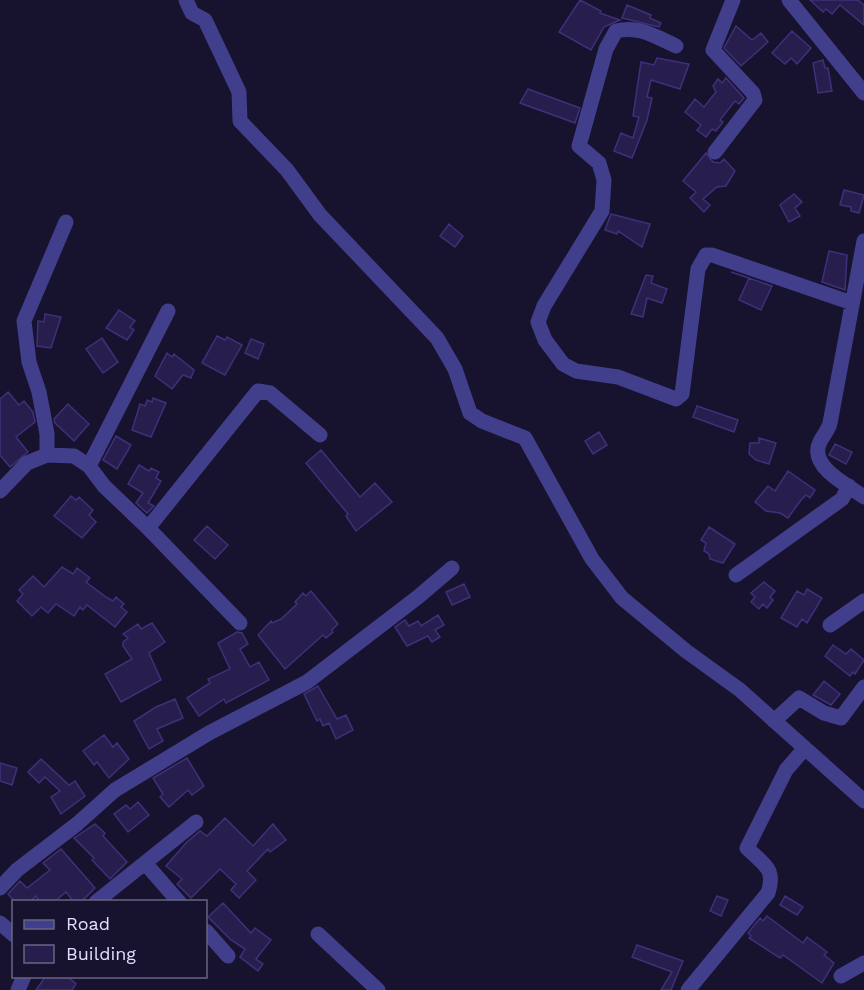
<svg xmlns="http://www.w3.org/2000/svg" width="864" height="990" font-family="'Work Sans',sans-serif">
<rect width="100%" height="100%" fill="#17122d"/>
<path fill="#281e4e" stroke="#3f307a" stroke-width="1.5" d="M580,0L601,11L600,13L620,20L604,27L591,50L559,32Z
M810,0H858L864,5V25L840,5L832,14L826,9L823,12Z
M627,5L651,15L650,18L661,23L659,27L622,18Z
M736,26L752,40L761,33L768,42L741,66L724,48Z
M792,31L811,48L797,64L791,58L785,64L772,53Z
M657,58L689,64L680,89L651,80L647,97L652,98L647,120L632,158L614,151L621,133L633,138L639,117L633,116L641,62L654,65Z
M823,60L825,68H828L832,91L818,93L813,63Z
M726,78L744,98L739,104L735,101L720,120L723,122L716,131L712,129L706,137L697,130L701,125L685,112L695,99L704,107L716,92L713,86L718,79L722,83Z
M528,89L580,108L575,123L520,103Z
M706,153L713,162L720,163L724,159L735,171L726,186L717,187L703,199L710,205L704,212L690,198L696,192L683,181Z
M844,190L864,195L859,213L851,211V207L840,205Z
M794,194L802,202L795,208L800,216L789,222L780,205Z
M611,214L650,224L642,247L618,231L617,234L605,230Z
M449,224L463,236L455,247L440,236Z
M829,251L847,255L845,290L822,282Z
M731,272L772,286L761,310L739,300L749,278Z
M646,275L653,276L651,283L667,289L662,303L647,298L643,317L631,314Z
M119,310L135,321L130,327L134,330L127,340L106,328Z
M45,314L61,317L51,348L37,346L38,321L44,322Z
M217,336L225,340L227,337L242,345L225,375L202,363Z
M102,338L118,362L103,373L86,349Z
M251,339L264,344L258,359L245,353Z
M167,353L172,357L174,354L194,370L191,378L183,375L172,389L155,376Z
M8,392L19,405L24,401L33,412L35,422L16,437L28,452L10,467L0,455V399Z
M153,398L166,403L151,437L132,430L140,404L145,406L147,400L152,402Z
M68,404L89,424L74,441L55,423L54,419Z
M697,406L738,420L734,432L693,417Z
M599,432L607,445L593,454L585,441Z
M116,436L131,445L117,469L103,460Z
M759,438L776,443L769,464L756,460L749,454L750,443H759Z
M835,444L852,452L846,464L829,455Z
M321,450L360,497L375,483L392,502L356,531L346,516L348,514L306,463Z
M139,465L149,471L151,468L159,472L156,478L161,481L148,503L154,506L147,513L136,503L143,493L128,484Z
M788,471L815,490L810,498L806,495L801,500L788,518L780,513L766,511L755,502L768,486L775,491Z
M71,496L76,500L79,497L93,510L89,515L96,522L82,538L54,516Z
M207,526L228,545L215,559L194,540Z
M709,527L735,544L723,563L710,559L709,554L704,551L706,543L701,540Z
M62,567L73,574L77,568L90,578L86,582L106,597L113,601L116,597L124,604L121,607L127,612L115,627L87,605L83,610L80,607L74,616L56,604L48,613L41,607L32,616L17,601L23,594L19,590L33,576L44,587Z
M764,582L775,591L770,597L773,600L767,608L763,604L759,609L751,602L755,597L751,593Z
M464,584L470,597L452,605L446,592Z
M807,589L822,598L807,623L802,619L797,627L781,618L797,591L804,595Z
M311,591L338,624L332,630L333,632L326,638L323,635L285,669L258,635L271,621L272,623L281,619L297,604L295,602L303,593L306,596Z
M438,615L444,625L435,630L440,637L432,642L428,636L407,646L395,627L405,620L409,626L418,621L421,626Z
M152,623L165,642L149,653L161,680L121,702L105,674L132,659L123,646V642L128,638L123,634L138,624L141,629Z
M237,632L242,633L248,644L240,649L250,667L259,662L269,680L226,703L224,699L199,716L187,698L210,683L208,679L230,669L218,643Z
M833,645L846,654L851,649L864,660L855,674L853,672L850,676L825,656Z
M824,681L840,694L831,705L813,695Z
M318,686L337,719L346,715L353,730L336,739L329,723L323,726L320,719L317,721L304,694Z
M175,699L183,718L157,729L163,741L149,749L134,721L156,707Z
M104,735L113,747L117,743L129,759L109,778L97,762L94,765L83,751Z
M187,758L204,786L192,795L188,790L169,807L160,797L163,794L153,778Z
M41,759L69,785L75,781L85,796L61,814L51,797L60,791L45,777L39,783L28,772Z
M0,763L17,768L12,785L0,781Z
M138,802L149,815L128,832L114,814L126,805L130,809Z
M225,818L253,846L273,824L286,840L270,852L268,849L247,871L256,880L239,898L231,890L236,884L220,869L191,898L177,884L182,879L166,866L186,843L200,831L207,836Z
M95,824L105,833L103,836L127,862L110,879L92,860L94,858L74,838Z
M61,849L95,888L81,902H74L66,892L54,902H40L36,896L30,902H15L8,894L20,881L27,888L50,870L43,863Z
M717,896L728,900L721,916L710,911Z
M785,896L803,907L797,915L780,905Z
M223,903L251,933L255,928L271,940L256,959L263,964L258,971L240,957L245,949L231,940L208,917Z
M767,916L803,943L807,937L827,952L824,955L834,963L822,983L783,955L780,958L749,938L751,936L748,933L760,918L763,921Z
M637,945L683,961L671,990H661L672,972L632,957Z
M46,976H67L76,984L72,990H36Z"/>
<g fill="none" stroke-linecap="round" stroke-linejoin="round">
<path stroke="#413e8b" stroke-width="15" d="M186,0L192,13L205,20L239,92L240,121L287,170L320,215L437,338L455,369L470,413L482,421L525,438L592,559L622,598L686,651L740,690L864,801
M789,0L864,93
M676,46C656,37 639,25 616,31L606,49L579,146L599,163L604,180L602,211L544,306L538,322L545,340L563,364L576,371L618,377L676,399L682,394L698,269L706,255H712L852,303
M715,152L755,100L753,93L713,50L733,0
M864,241L830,423C828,432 819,439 818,448C814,469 849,486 864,497
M47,455V434L39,392L29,362L24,321L66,222
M89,466L168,311
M0,491L27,463L47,455L74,456L89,466L104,486L148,528L258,391L270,393L320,435
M148,528L240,623
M736,575L842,499L849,486
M830,625L864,601
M774,721L799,698L824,713L841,718L864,687
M145,863L179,902
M0,888L17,870L77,824L115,790L209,733L307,682L418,597L452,568
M96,902L196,822
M0,923L14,935
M206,931L228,956
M318,934L378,990
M841,976L864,963
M18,990L24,976
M688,990L768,893C776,868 764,865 747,848L786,770L805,748"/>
</g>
<rect x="12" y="900" width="195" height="78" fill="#17122d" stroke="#686481" stroke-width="1.5"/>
<rect x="24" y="920" width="30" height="9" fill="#413e8b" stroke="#686481" stroke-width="1.5"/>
<text x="66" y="930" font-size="18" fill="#e2deff">Road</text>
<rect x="24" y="945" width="30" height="18" fill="#281e4e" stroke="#686481" stroke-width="1.5"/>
<text x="66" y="960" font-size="18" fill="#e2deff">Building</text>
</svg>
